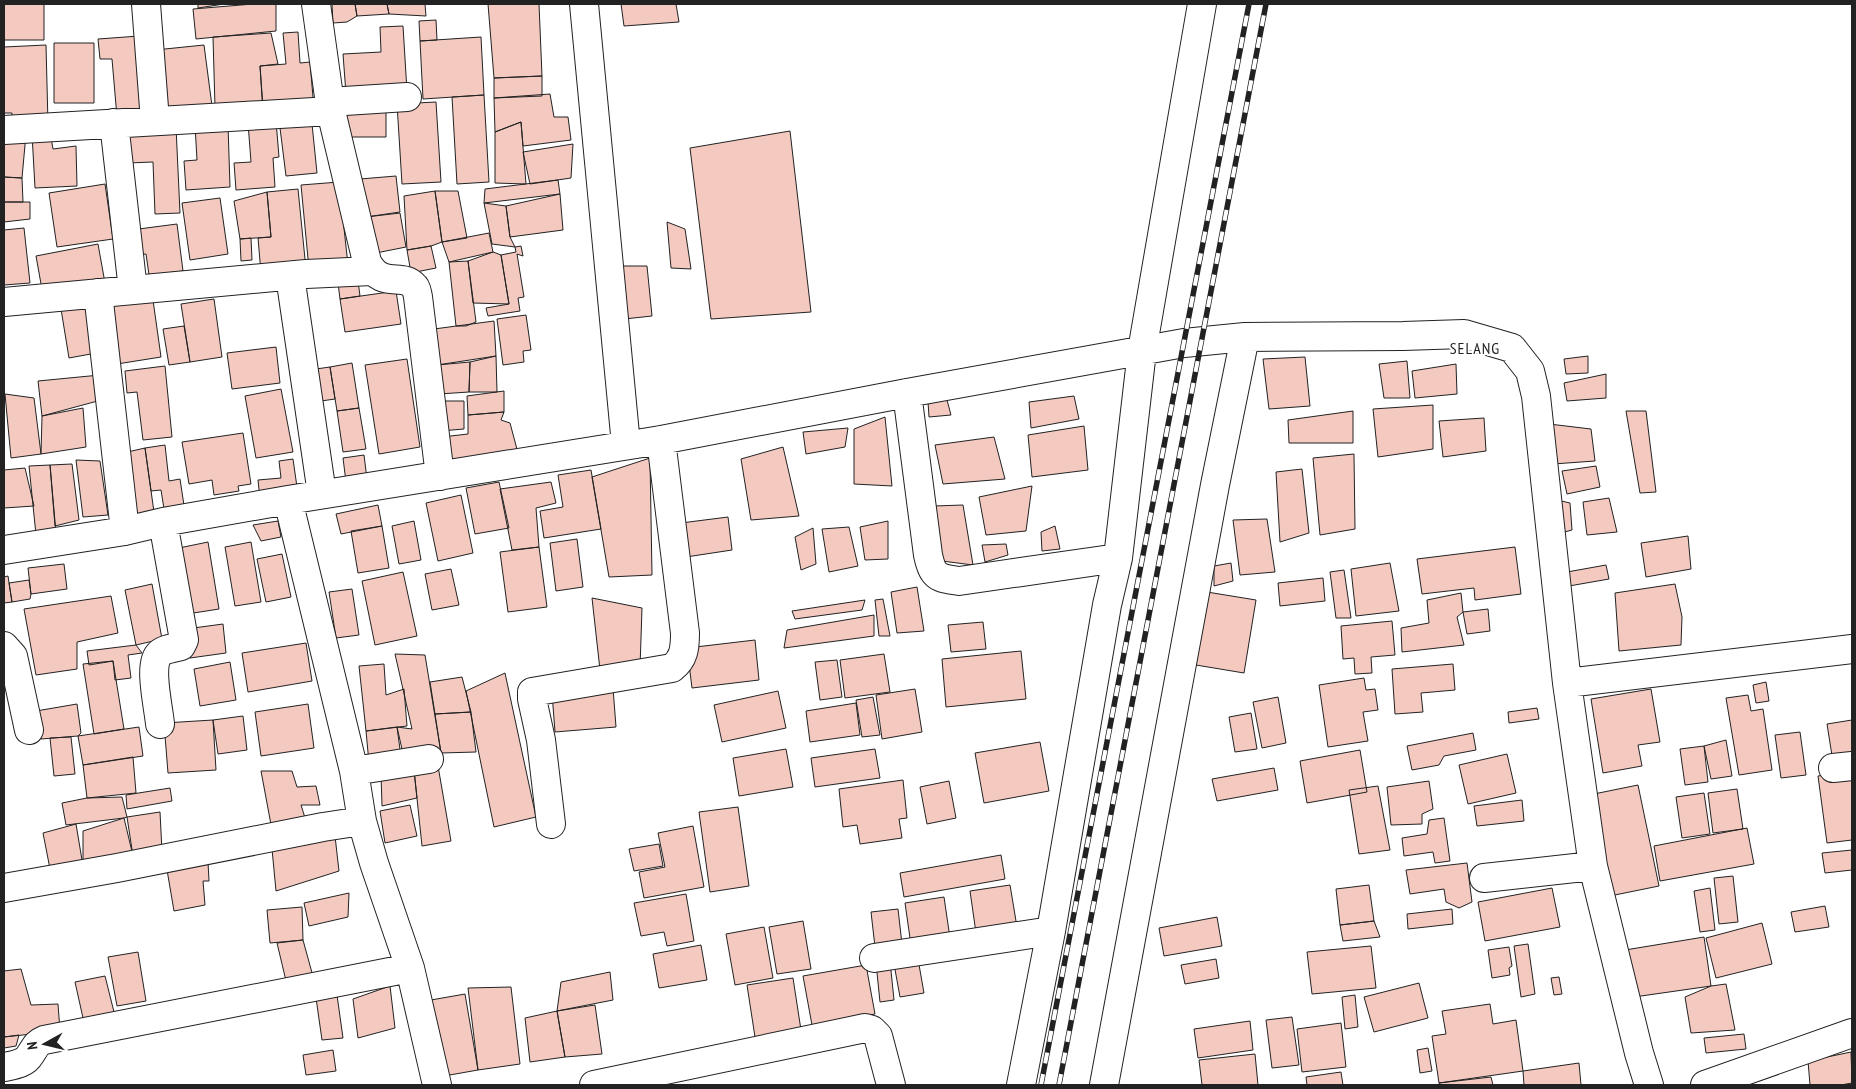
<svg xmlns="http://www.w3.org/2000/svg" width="1856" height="1089" font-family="'PT Sans Narrow',sans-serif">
<rect width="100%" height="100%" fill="#fff"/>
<path fill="#f3c9c0" stroke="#222" d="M4,4H44V40H4Z
M198,4H224L198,8Z
M253,4H276V31L196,39L193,9Z
M332,4H355L357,16L347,22L333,23Z
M355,4H387L389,14L357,16Z
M387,4H425L426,16L389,14Z
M488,4H539L542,76L494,78Z
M621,4H676L679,22L624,26Z
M436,20L437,40L420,41L419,21Z
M403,26L407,91L346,94L343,54L381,52L380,27Z
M298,32L300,63L310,62L314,109L263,113L260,66L286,64L283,33Z
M271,33L278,64L260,66L263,107L215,108L213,37Z
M139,36L145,115L117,117L112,59H100L98,39Z
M481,37L484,95L423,99L420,41Z
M54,43H94V103H54Z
M46,45L48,124L12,125V113H4V47Z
M204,45L212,106L162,112L155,50Z
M542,76V96L494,98V78Z
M550,94L554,117H568L571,140L523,146L521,122L495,132L494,98Z
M484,95L489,182L457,184L452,97Z
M436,102L441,182L402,184L397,104Z
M344,107L386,108V137H343Z
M276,121L279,157L273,158L275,187L236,190L234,163L251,162L248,123Z
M521,122L526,184L495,183V132Z
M312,124L317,173L286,176L280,128Z
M195,125H228L230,187L186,190L184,161L197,160Z
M176,127L180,213L155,214L153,162L128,163L127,130Z
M790,131L811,312L711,319L690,148Z
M50,132L53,149L76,146L77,186L35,188L32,134Z
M26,134L22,178L4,177V136Z
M573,144L571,178L530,184L523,152Z
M396,176L400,212L366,217L360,179Z
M4,177L22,178L23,202H4Z
M558,180L560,194L484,203L485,189Z
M339,182L348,265L309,269L301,185Z
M105,184L113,239L57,247L49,193Z
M298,189L306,269L261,273L258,238L271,237L267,192Z
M435,191L442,242L431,246L407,250L404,196Z
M435,191H458L467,238L442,242Z
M267,192L271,237L240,239L234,201Z
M560,194L563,230L510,237L506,206Z
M220,198L228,254L190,260L182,203Z
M4,202H30V219L4,222Z
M484,203L506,206L510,237L515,247L492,244Z
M400,213L406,247L371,254L366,217Z
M667,222L685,229L691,269L671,268Z
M177,224L183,271L149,275L146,254L134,255L131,230Z
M24,228L30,283L4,285V230Z
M489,233L493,252L449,262L442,242Z
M251,238L252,260L241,261L240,239Z
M98,244L105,283L43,295L36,256Z
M431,246L436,268L411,273L407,250Z
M521,246L523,256L517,254L524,297L518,298L520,311L488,316L486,308L509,304L501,255L516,252L515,247Z
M493,252L501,255L509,304L473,303L468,261Z
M468,261L476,322L466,326H456L449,262Z
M618,266H647L652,316L624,319Z
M358,281L360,296L340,299L338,283Z
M396,291L401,324L345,332L340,299Z
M214,299L222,357L190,362L181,304Z
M153,300L161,357L117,364L109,306Z
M91,301L96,353L69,358L60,303Z
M526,315L531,350L523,351L524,362L503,365L497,319Z
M494,321L496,356L437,365L434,329Z
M184,326L190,362L169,365L163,329Z
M276,347L280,383L232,389L227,353Z
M496,356L497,392H469L470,362Z
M1588,356V373L1566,374L1564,359Z
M1305,357L1310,406L1269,409L1263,359Z
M407,359L420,447L379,454L365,365Z
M1407,361L1410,398H1384L1379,364Z
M470,362L469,392L439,394L437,365Z
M352,363L359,408L337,411L330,367Z
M1456,364L1457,394L1415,398L1412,371Z
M165,366L172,437L143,440L137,392L127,393L125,371Z
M330,367L335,399L314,402L309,370Z
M1606,374V398L1567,401L1564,383Z
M100,375L105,399L42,416L38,381Z
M281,389L293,452L256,458L245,396Z
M504,391V412L468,415L467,396Z
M5,394L34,398L41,454L11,458Z
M1074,396L1079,419L1031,428L1029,402Z
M947,400L951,415L929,417L928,402Z
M437,401H464V429L440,431Z
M1433,405V449L1378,457L1373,409Z
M83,408L86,447L41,454L42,416Z
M359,408L366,449L343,452L337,411Z
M1353,411V443H1289L1288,420Z
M1626,411H1646L1656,492L1640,493Z
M504,412L501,420L510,423L518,453L448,464L442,437L468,434V415Z
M885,417L892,486L854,484V429Z
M1484,418L1486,451L1443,457L1439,421Z
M1549,424L1591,429L1595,461L1553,464Z
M1084,426L1088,470L1032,477L1028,435Z
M848,428L845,447L806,454L803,432Z
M243,433L251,484L238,486L239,491L214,495L212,480L189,484L182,442Z
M994,437L1005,479L943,484L935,445Z
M165,445L169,481L180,479L185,512L165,515L161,490L151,491L145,448Z
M783,447L799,516L751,520L741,459Z
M145,448L154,512L130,515L123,453Z
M1354,454L1355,529L1320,535L1313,458Z
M364,455L367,479L346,482L343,458Z
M650,458L652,575L609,577L592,477Z
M293,459L298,494L260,499L258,480L281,478L279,461Z
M76,460L100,461L108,515L83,517Z
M72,464L79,520L55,526L50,465Z
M50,465L56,533L36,535L29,466Z
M1596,466L1600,487L1567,494L1562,471Z
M25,468L34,506L4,508V470Z
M1302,469L1309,533L1280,542L1276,472Z
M591,470L601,529L544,538L540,511L563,507L558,475Z
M499,482L509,528L475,534L466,488Z
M551,482L556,503L536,508L539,547L512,550L500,489Z
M1032,486L1026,531L986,535L979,497Z
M461,495L473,553L438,561L426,503Z
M1609,498L1617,532L1587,535L1583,502Z
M1553,499L1570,503L1572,530L1557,534Z
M378,505L382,526L341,534L336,514Z
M963,505L973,565L942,561L934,506Z
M728,517L732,550L686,557L681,523Z
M1267,519L1275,572L1240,575L1233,520Z
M278,521L281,537L261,541L253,525Z
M414,521L421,560L399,564L392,526Z
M888,521V559L865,560L860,527Z
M382,526L389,568L358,573L351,531Z
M1055,526L1060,549L1042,551L1041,532Z
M849,527L858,566L829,572L822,529Z
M813,528L816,564L801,570L795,537Z
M1688,536L1691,569L1646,577L1641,543Z
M577,539L583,587L556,591L550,543Z
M208,542L219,609L187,614L179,548Z
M251,542L261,602L235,606L225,547Z
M1006,544L1008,555L985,562L982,545Z
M539,547L547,607L508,612L500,552Z
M1515,547L1521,594L1475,600L1474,588L1422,594L1417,559Z
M282,554L291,597L266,602L257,559Z
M1231,563L1233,581L1214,586V566Z
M1390,563L1399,611L1356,616L1351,569Z
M64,564L67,589L31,594L28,568Z
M1606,565L1609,579L1569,586L1567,572Z
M451,569L459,605L432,610L425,574Z
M1344,570L1351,618H1336L1330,572Z
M403,572L417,636L375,645L362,581Z
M8,576L12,602L4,603V577Z
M1323,578L1325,601L1280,606L1278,583Z
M29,580L31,594L30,599L12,602L9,583Z
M152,584L162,639L136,645L125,590Z
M1675,584L1682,617L1681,645L1619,651L1615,593Z
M917,587L924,631L897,633L891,592Z
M352,589L359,635L336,638L329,592Z
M1207,592L1256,600L1244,673L1196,665Z
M1461,593L1463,612L1457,617L1464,645L1402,652L1401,628L1429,623L1427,600Z
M111,596L118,633L77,642V669L36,675L24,609Z
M592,598L642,608L640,668L600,670Z
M883,599L890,636H879L875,600Z
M865,600L862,610L795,619L792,611Z
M1488,609L1490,631L1467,634L1463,612Z
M874,615V636L784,648L787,630Z
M1392,621L1395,655L1371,657L1372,673L1355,674L1354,658L1343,659L1341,626Z
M983,622L986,649L951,652L948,625Z
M223,624L226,653L190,658L186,629Z
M755,640L759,680L692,688L687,648Z
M306,643L312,681L248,692L242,653Z
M136,645L142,653L128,655L131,678L115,680L113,661L89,665L87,651Z
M1021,651L1026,699L946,707L942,659Z
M395,654L425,655L441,753L404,758L397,727L412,729Z
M884,654L890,692L845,698L840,660Z
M837,660L842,697L820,700L815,662Z
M113,661L124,729L94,734L83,664Z
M230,662L236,700L200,706L194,669Z
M384,664L386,695L404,689L407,726L366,731L359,666Z
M1453,664L1455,690L1421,693L1423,712L1395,714L1392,669Z
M505,673L536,817L494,827L466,691Z
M462,677L471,712L435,714L430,682Z
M1364,678L1366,690L1375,689L1378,710L1363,712L1368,741L1328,747L1319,685Z
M1766,682L1769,701L1756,703L1753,685Z
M613,688L616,727L555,732L552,693Z
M915,689L922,732L882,739L876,695Z
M1651,689L1660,742L1638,745L1642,766L1603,773L1591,699Z
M778,691L786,728L722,742L714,705Z
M1748,695L1751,711L1763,709L1772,770L1739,775L1726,698Z
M873,697L880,735L862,737L856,700Z
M1278,697L1286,743L1262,748L1253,702Z
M856,703L860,735L810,742L806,711Z
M77,704L81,733L78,736L41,739L36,711Z
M308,704L314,748L261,756L255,712Z
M1537,708L1539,719L1509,723L1508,712Z
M471,712L476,752L441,753L435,714Z
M1251,713L1257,749L1235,752L1229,717Z
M243,716L247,750L218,754L213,720Z
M213,720L216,770L168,773L164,723Z
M1852,720V759L1833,762L1827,724Z
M139,727L143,756L83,765L78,736Z
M397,727L401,757L369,763L366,731Z
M1800,732L1806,775L1781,778L1775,735Z
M1473,733L1476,750L1444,756L1439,765L1412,770L1407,746Z
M71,737L75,774L54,776L50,738Z
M1726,740L1732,776L1711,779L1704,746Z
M1040,742L1049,791L984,803L975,753Z
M1704,746L1708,782L1685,785L1680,749Z
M786,749L793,787L739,796L733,758Z
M875,749L880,778L815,787L811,758Z
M1360,750L1367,792L1307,803L1300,761Z
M1507,754L1516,793L1468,804L1459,765Z
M133,757L136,793L87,798L83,765Z
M438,766L451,841L422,846L414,770Z
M1274,768L1278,790L1217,801L1212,779Z
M414,770L417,798L382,806L381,774Z
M261,771H292L297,787L316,786L320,805H301L306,821L272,830Z
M1852,771V840L1827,843L1818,776Z
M903,780L907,818L899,819L902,838L860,844L857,825L843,827L839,789Z
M949,781L956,818L927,824L920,787Z
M1429,781L1433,809L1422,814V824L1391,825L1387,787Z
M1638,785L1659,886L1605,897L1584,796Z
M1378,786L1390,850L1359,854L1349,790Z
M170,788L172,801L127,809L126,795Z
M1737,789L1743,829L1713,833L1708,793Z
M1704,793L1710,834L1682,838L1676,797Z
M122,797L127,817L124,818L66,825L62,803L87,798Z
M1522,800L1524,821L1477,826L1474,806Z
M410,805L417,836L385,843L380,811Z
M738,807L749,886L710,892L699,812Z
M160,812L162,851L133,856L127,817Z
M124,818L133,856L83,866V831Z
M1444,818L1450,861L1435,863L1433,852L1404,856L1402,838L1427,834L1429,820Z
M76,824L83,866L51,874L43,833Z
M693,826L704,887L644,898L639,872L665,867L658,833Z
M1747,828L1754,864L1660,881L1654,846Z
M335,836L339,871L276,891L272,849Z
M659,844L663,866L634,871L629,849Z
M1852,850V870L1825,873L1822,853Z
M1001,855L1005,879L904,897L900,873Z
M208,862L209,881H203L205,905L174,911L166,864Z
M1467,863L1472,902L1459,908L1446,902L1444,889L1410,894L1406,870Z
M1733,876L1738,922L1719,924L1714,878Z
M1010,885L1018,933L977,940L970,891Z
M1369,885L1374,921L1340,925L1336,889Z
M1552,888L1560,927L1485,941L1478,902Z
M1710,888L1715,930L1700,932L1694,891Z
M349,893L348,917L309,926L304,903Z
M686,894L694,941L667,946L664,932L641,936L634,903Z
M944,897L950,938L911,945L905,903Z
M1825,906L1829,927L1795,932L1791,912Z
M302,907L303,940L270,943L267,910Z
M898,909L902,944L875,947L871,912Z
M1452,909L1453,924L1408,929L1407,914Z
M1217,917L1222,946L1164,956L1159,928Z
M803,921L811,969L777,974L769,927Z
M1374,921L1380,937L1343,941L1340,925Z
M1762,923L1772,964L1716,978L1706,938Z
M764,927L773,978L735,985L726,934Z
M1704,937L1711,986L1627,998L1619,951Z
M303,940L314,980L287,985L277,943Z
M1528,944L1535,994L1521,997L1514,946Z
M701,945L707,980L659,988L653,954Z
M1371,946L1376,988L1312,994L1307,952Z
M1509,947L1512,966L1509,968L1510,975L1492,978L1488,950Z
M138,952L146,1001L117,1006L108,957Z
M918,959L924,993L900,997L894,964Z
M1216,959L1219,978L1185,984L1181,965Z
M890,961L894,1000L880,1002L876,963Z
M866,965L875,1014L812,1025L803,976Z
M21,969L31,1005L58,1004L60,1031L4,1037V971Z
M610,972L613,1000L557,1011L561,982Z
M105,976L116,1020L85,1027L75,982Z
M1559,977L1562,994L1554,995L1551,978Z
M793,978L801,1030L755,1037L747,985Z
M1419,983L1428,1018L1374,1032L1364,997Z
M1726,984L1735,1030L1691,1033L1685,997L1711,986Z
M390,986L395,1028L358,1038L353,999Z
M511,987L520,1064L478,1070L468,988Z
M465,994L478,1070L444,1076L431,1000Z
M337,995L343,1038L322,1040L316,998Z
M1355,995L1358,1027L1345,1029L1342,997Z
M1490,1004L1493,1024L1516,1020L1523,1071L1439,1083L1432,1036L1446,1034L1442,1011Z
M595,1005L602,1054L565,1057L557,1011Z
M557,1011L565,1057L530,1062L525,1018Z
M1292,1017L1299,1065L1272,1068L1266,1020Z
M1250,1021L1253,1050L1198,1058L1194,1029Z
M1341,1023L1346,1067L1302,1072L1297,1029Z
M1744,1034L1746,1049L1706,1053L1704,1038Z
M19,1035L16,1046L4,1048V1037Z
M1428,1048L1432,1071L1420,1073L1417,1050Z
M333,1050L336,1071L306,1075L303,1055Z
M1851,1052L1852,1083L1841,1085H1810L1808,1061Z
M1255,1054L1258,1085H1202L1199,1060Z
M1579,1063L1581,1085H1524L1523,1071Z
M1341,1072L1343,1085H1307L1306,1077Z
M1491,1077L1493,1085H1440L1439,1083Z"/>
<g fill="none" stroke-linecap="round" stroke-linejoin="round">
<defs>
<path id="street" d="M146,4L155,121
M316,4L331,111L367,262C382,290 402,272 414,286C417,288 417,293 418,297L440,476
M584,4L626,445
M329,102L407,97
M114,123L133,290
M4,130L331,111
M290,276L322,494
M98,293L125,531
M4,302L306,274L372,271
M907,393L928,555C933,577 937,578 959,581L1118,558
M288,500L354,771L362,821L374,863L410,968L437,1085
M4,550L125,531L163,522L288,500L661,440L907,393L1184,343L1245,337L1403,336L1464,334L1512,348L1530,371L1536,396L1567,683L1852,649
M4,646L13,656L29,730
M1567,683L1593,866L1639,1053L1649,1085
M160,724C159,710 148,664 159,654C164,649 174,648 181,646L184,640L163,522
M1833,768L1852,766
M354,771L429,759
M551,824L541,740L532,699V692L672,668C684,659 685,648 685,633L661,440
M1484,878L1593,866
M4,888L117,868L323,827L362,821
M874,958L1051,931
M4,1067C13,1065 25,1064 30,1055C35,1048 36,1043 44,1040L410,968
M594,1085L865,1028L872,1030L878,1036L891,1085
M1021,1085L1051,931L1107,605L1118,558L1142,351L1202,4
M1104,1085L1215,485L1245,337
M1705,1085L1852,1033"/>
</defs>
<use href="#street" stroke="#222" stroke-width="30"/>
<use href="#street" stroke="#fff" stroke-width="28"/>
<defs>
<path id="rail" d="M1041,1085L1249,4
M1059,1085L1266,4"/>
</defs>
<use href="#rail" stroke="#222" stroke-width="5.5"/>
<use href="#rail" stroke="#fff" stroke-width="4" stroke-dasharray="11" stroke-linecap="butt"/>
</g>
<g text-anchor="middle" stroke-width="4" stroke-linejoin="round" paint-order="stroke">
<g font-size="16" letter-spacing="1" fill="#222" stroke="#fff">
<text x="1475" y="354">SELANG</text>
</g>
</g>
<rect width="1856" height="1089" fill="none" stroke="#222222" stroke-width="10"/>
<g transform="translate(45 1044) rotate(262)" stroke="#ffffff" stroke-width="4" paint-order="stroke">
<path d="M0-4L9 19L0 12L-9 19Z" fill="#222222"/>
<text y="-8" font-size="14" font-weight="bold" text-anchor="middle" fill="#222222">N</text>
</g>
</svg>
